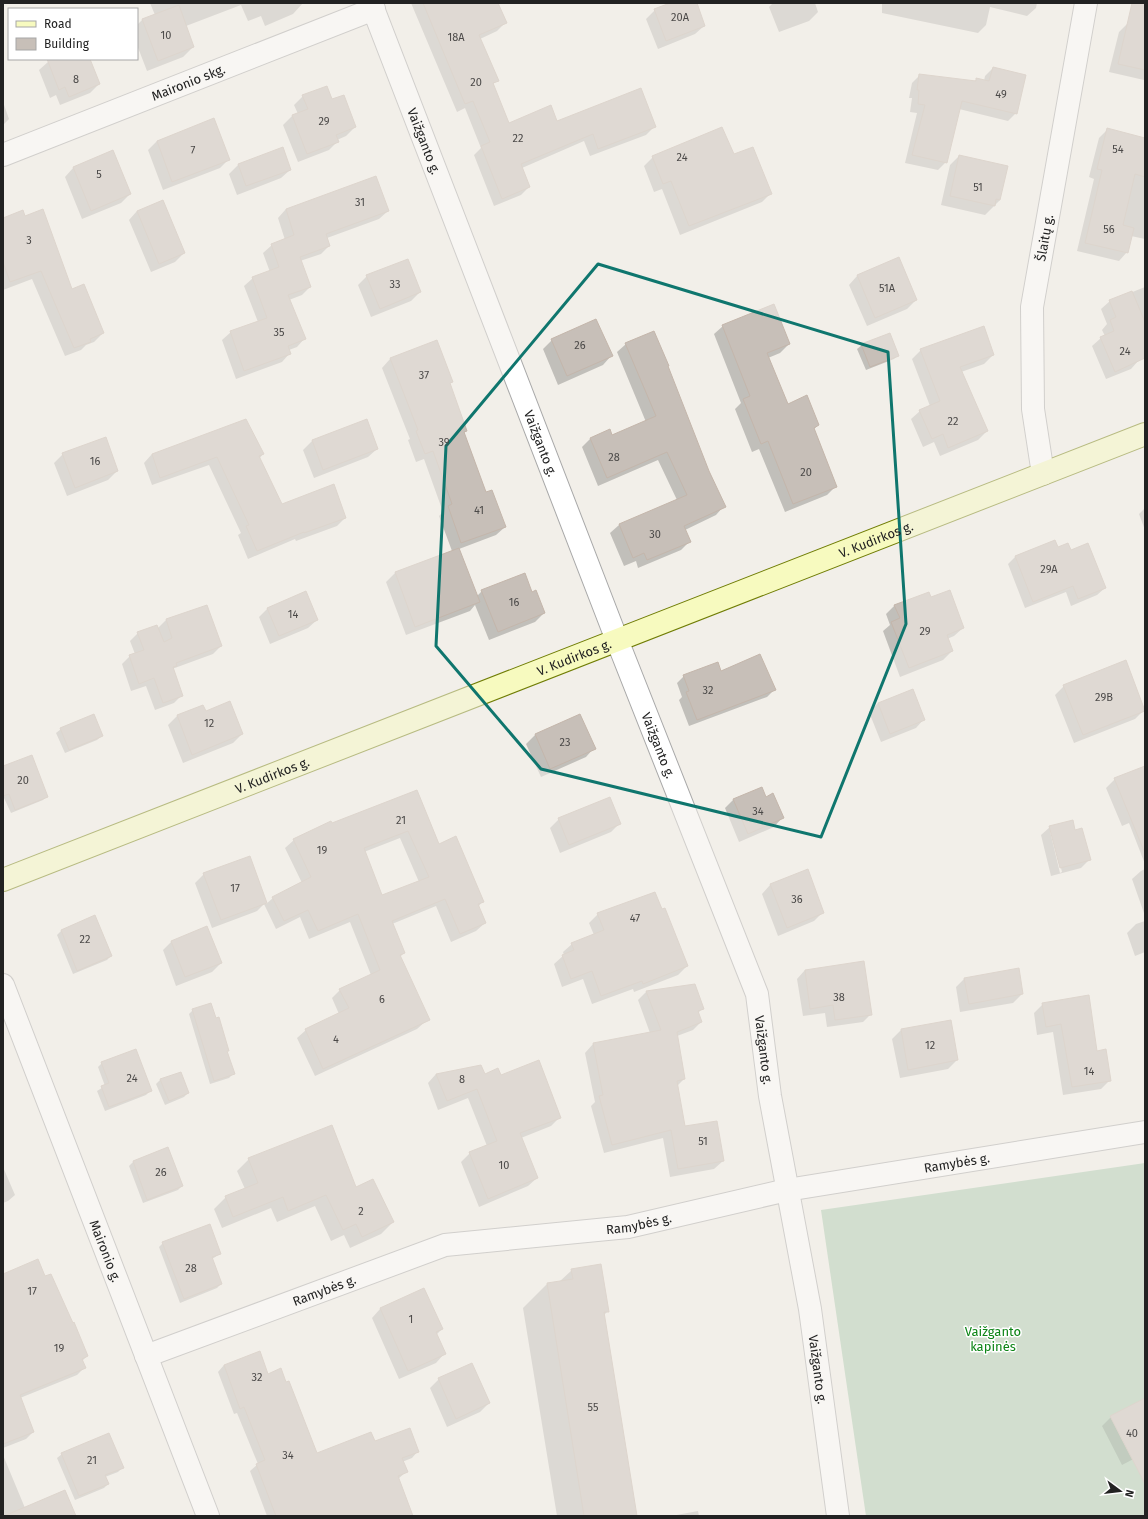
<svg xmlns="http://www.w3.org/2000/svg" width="1148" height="1519" font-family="'Fira Sans',sans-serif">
<rect width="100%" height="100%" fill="#f2efe9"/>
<path fill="#aacbaf" d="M1145,1163V1516H866L821,1210Z"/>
<path fill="#0003" fill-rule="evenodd" d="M150,3H303L293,14L265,26L261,16L248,21L241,5L186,26L193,47L183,57L147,71L137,45V25L142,20L155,15Z
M411,3H497L505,23L497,31L480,39L498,80L492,85L509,124L557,122L654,127L646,135L590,156L584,141L522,168L529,187L521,195L494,206L474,155L481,148L465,108L457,112Z
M673,3H696L704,26L695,34L658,49L646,19L655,10Z
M773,3H815L818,12L809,21L779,32L769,7Z
M882,3H1037L1036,8L1027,16L990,7L986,25L978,33L882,13Z
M1128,23L1145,27V79L1144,80L1109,72L1119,32Z
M55,59H89L99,84L90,93L60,105L56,95L50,98L39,70L48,62Z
M993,68L1016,113L1008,121L959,109L946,162L938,170L905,163L917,113L910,112L912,98H909L912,83L920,75L973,82L977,79L984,81L985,76Z
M303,96L332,101L355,127L346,136L337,140V142L329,150L298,162L283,125L292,116L298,114L294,105Z
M3,102L9,119L3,125Z
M213,120L229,159L220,168L163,190L148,150L157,141Z
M1107,130L1145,139V239L1131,236L1127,252L1119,261L1077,251L1094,179L1089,177L1099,138Z
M282,149L290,170L281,178L237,195L229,174L238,165Z
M733,156L771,193L762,202L680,235L662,189L654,192L644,166L653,157Z
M959,156L1000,200L985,215L941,205L950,165Z
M73,168L130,194L121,203L82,219L65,177Z
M286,209L388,211L379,219L327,238L329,246L321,254L300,261L310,287L302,295L289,300L305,338L297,347L289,350L290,353L282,362L236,379L222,340L231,332L258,322L244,286L253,278L270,272L263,253L272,245L285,240L278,218Z
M137,211L184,253L175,262L151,272L129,220Z
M3,224L71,291L103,333L94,342L86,345L81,350L65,356L32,279L3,290Z
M367,276L420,292L411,301L371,317L358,285Z
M857,276L916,300L907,309L867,326L849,285Z
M1145,287V338L1139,360L1131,369L1106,379L1092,346L1101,338L1105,336L1102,330L1107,324L1101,309L1110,301Z
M723,326L789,344L780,353L768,358L787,405L818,425L814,429L836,486L827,495L785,512L759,449L752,452L735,409L741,403L714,334Z
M552,340L611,356L603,365L558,385L543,349Z
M626,344L667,367L708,471L724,506L716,515L685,530L690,541L681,550L638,568L636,561L624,566L610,533L619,525L677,500L658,460L598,486L582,447L590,439L612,436L646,422L617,352Z
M862,345L898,355L894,359L866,370L857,349Z
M921,350L993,355L984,364L961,372L987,431L978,440L940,456L934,442L923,447L911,419L920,411L930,406L912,359Z
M390,359L452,381L449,384L466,431L464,433L486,493L505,527L496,535L459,549L476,597L482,591L531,593L544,613L535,622L489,640L475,605L470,611L406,635L386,582L395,573L452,551L439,516L443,512L424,459L416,462L408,440L410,439L382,368Z
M366,420L377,449L368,457L314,478L303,450L312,441Z
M63,454L117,471L108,480L67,496L54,463Z
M152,454H263L259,459L281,505L345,518L337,526L296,541L295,539L248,559L238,535L241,533L209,465L152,485L144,463Z
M1145,508V530L1139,514Z
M1057,548L1070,551L1105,588L1097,595L1071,606L1066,592L1025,608L1008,564L1015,557Z
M930,599L963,628L954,636L947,639L952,651L943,660L900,677L883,631L890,625L886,614L895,605Z
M268,608L317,620L308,628L270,644L259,617Z
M166,620L221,646L213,654L172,669L182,695L174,703L155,710L146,686L131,691L122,664L130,656L135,654L130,641L138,633L158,628Z
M720,672L774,690L767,697L689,726L679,700L682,697L677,683L684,676Z
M1064,686L1144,710L1135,719L1074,743L1055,695Z
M878,703L924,719L916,728L881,742L869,712Z
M203,706L205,712L242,734L233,743L183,763L168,725L177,716Z
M580,715L594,748L586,757L541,777L526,744L535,735Z
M61,729L102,736L97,740L65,753L56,733Z
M3,767L47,796L43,800L11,813L4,798H3Z
M1145,769V864L1129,823L1122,826L1106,788L1115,779Z
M417,791L438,845L483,901L478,907L485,923L476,931L451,942L436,906L392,924L404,953L400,957L426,1021L417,1029L315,1076L297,1038L306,1030L339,1014L332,998L340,990L371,975L350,922L309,939L300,917L276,929L264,904L257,911L212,928L195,883L204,874L249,857L266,904L273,898L302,883L285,848L294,840ZM400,838L419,882L381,896L364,852Z
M765,798L782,818L774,827L739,842L725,808L733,800Z
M559,819L620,823L611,832L560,853L550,828Z
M1050,827L1075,831L1089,860L1081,868L1051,876L1041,835ZM1050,831H1052L1062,872L1060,873Z
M1145,869V916L1132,879L1141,871Z
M770,885L823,912L814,921L778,936L762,894Z
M598,914L687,966L678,975L634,992L633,989L592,1004L583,979L562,987L554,964L564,955L563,952L572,944L594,935L589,923Z
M95,917L111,956L107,960L73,974L57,935L61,931Z
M1145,921V952L1135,956L1127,933L1136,924Z
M172,941L221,963L212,972L176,986L163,950Z
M805,970L871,1014L863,1022L827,1027L825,1013L803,1016L797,979Z
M965,978L1022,994L1013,1003L960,1012L956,987Z
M694,985L703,1008L698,1013L701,1022L693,1030L677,1036L684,1079L677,1086L684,1127L723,1161L714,1169L670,1177L663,1138L604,1153L591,1106L595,1102L585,1053L593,1044L650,1033L638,1000L646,992Z
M1043,1004L1096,1052L1110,1080L1101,1089L1063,1095L1053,1032L1037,1035L1034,1013Z
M193,1010L228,1051L226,1052L233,1074L229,1078L210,1084L189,1014Z
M901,1030L957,1060L948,1069L900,1078L892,1039Z
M102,1063L150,1091L146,1095L105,1111L97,1091L105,1086L98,1067Z
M180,1073L188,1093L184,1097L165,1105L156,1084L160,1080Z
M436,1074L500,1076L560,1117L551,1126L521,1138L537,1178L528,1186L479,1207L461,1162L470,1153L487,1146L468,1098L438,1110L428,1083Z
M249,1159L355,1188L393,1222L381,1234L350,1248L344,1235L331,1241L315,1206L277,1222L271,1208L222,1228L214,1209L226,1197L245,1189L237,1171Z
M133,1162L182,1186L178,1190L143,1203L129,1166Z
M3,1167L15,1195L8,1201L3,1203Z
M163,1243L220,1254L212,1259L221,1284L217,1288L180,1303L159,1247Z
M572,1270L608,1311L604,1315L620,1516H557L523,1308L547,1284L559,1282Z
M3,1276L44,1277L87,1356L82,1361L84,1368L77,1375L20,1398L33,1432L26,1439L3,1448Z
M380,1309L442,1329L436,1335L444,1354L436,1363L399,1379L372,1318Z
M224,1365L267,1375L317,1454L374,1443L418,1451L412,1458L402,1462L406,1472L398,1479L411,1516H267L250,1471L258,1464L237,1413L234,1414L218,1372Z
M439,1379L489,1403L480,1412L447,1427L430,1388Z
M1145,1403V1453L1122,1465L1102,1426L1111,1417Z
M62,1454L122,1468L118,1472L105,1477L108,1484L104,1488L75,1500L57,1458Z
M3,1455L25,1508L75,1516H3Z
M698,1511L699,1516H671Z"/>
<path fill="#c7bfb8" stroke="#c4b6ab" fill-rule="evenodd" d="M423,3H498L507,23L479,35L499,81L493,83L509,123L551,105L557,121L641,88L656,127L598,149L593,134L521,164L530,187L502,199L481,146L490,142L473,101L465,104Z
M670,3H697L705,26L666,41L654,9Z
M1132,3H1145V70L1118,64Z
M179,5L194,47L158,61L142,19Z
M47,59H90L100,84L69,97L65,87L59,90Z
M993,67L1026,75L1017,114L962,101L947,163L912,155L925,105L918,104L919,90H917L919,74L976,81V78L989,81Z
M327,86L332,99L344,95L356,127L336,135L339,142L307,154L292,115L308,109L302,95Z
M214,118L230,160L172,182L157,141Z
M722,127L734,154L753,147L772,194L689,226L671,181L663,184L652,156Z
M1107,128L1145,138V177L1135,174L1123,225L1134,228L1128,253L1085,243L1102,170L1097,169Z
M283,147L291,170L246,186L238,164Z
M113,150L131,194L91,211L73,167Z
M959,155L1008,166L1000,200L996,199L995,206L950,196Z
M376,176L389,211L326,234L330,246L300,257L311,287L288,295L306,339L288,346L291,354L244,371L230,331L267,318L252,277L279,267L271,244L294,235L286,209Z
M163,200L185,253L159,264L137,211Z
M43,209L72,289L84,284L104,333L90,339L91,342L74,348L41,271L10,282L3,262V218L23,210L25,216Z
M899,257L917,300L875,318L857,275Z
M408,259L421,292L380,309L366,275Z
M1132,291L1145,322V358L1115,372L1100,337L1114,331L1110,320L1116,317L1109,300Z
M774,304L790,344L767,353L788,404L807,395L819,425L814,428L837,487L793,504L768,441L761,444L743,399L750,396L722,325Z
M596,319L613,356L567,376L551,339Z
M984,326L994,355L960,367L988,431L948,448L943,434L932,439L919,410L940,401L920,349Z
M654,331L669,366H668L709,471L726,507L684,526L691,542L647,560L644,553L633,558L619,524L687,495L667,452L607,478L590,438L610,429L612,435L656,416L625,343Z
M890,333L899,356L870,367L861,344Z
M437,340L453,382L450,383L467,431L464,432L486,492L492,490L506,527L461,543L448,506L452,504L433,451L425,454L416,431L418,430L390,358Z
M246,419L264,454L259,456L282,504L334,484L346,518L304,533V532L257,551L246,526L249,525L217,457L160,478L152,454Z
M367,419L378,449L323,470L312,440Z
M106,437L118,471L75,488L62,453Z
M1055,540L1058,547L1068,543L1071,550L1088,543L1106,588L1078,599L1073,586L1033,602L1015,556Z
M459,548L480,602L415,627L395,572Z
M525,573L532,592L536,590L545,613L498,632L481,590Z
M950,590L964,628L947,635L953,651L909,668L891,622L900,618L894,605L929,592L931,597Z
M306,591L318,620L279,636L267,608Z
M207,605L222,646L176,663L177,666L173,667L183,696L163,703L154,678L139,684L129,655L144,650L137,632L157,625L164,642L172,638L166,619Z
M760,654L776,690L697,720L686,692L689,691L683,675L718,662L721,671Z
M1126,660L1145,711L1083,735L1063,685Z
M913,689L925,720L890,734L878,703Z
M230,701L243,734L192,755L177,715L203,705L206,711Z
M94,714L103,736L69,750L60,728Z
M580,714L596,749L550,769L535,734Z
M32,755L48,797L15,810L9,794L3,796V766Z
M1145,766V851H1144L1114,778Z
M762,787L766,797L773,793L784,818L748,834L733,799Z
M417,790L439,844L456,836L484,902L478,904L486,923L460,934L445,899L392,921L405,953L400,955L430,1020L323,1069L305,1029L349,1008L339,989L380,970L358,914L318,931L308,910L284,921L272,897L311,877L293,839L331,821L332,823ZM408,831L429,877L382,895L364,848Z
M610,797L621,824L569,845L558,818Z
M1073,820L1075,830L1082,828L1091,860L1060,868L1049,826Z
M250,856L267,903L221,920L203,873Z
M808,869L824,913L787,928L770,884Z
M655,892L662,909L665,908L688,966L643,984L642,981L601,996L592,971L571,979L562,955L574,950L571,943L604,930L597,913Z
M95,915L112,956L77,971L61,930Z
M207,926L222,963L185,977L171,941Z
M864,961L872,1015L835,1020L833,1005L810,1009L805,970Z
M1019,968L1023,994L969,1004L964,978Z
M695,984L704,1009L698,1011L702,1022L677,1032L685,1079L677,1081L685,1126L717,1121L724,1161L678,1169L671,1130L612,1145L599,1096L603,1095L593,1043L661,1030L646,991Z
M1089,995L1097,1051L1106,1049L1111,1081L1072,1087L1061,1024L1046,1027L1042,1003Z
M211,1003L216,1018L219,1017L229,1051H227L235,1074L214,1081L192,1009Z
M951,1020L958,1060L908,1070L901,1029Z
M136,1049L152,1091L109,1107L101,1086L109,1083L101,1062Z
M539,1060L561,1118L520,1133L538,1178L488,1199L469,1152L497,1141L477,1089L447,1101L436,1074L481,1065L485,1074L498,1068L501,1075Z
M181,1072L189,1093L169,1101L160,1079Z
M332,1125L356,1187L373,1179L394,1222L362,1237L356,1224L343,1230L326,1195L288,1211L283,1197L233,1217L225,1196L258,1183L248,1158Z
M168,1147L183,1186L147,1200L133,1161Z
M210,1224L221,1254L212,1257L222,1284L184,1299L162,1242Z
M38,1259L45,1276L51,1274L73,1323L74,1322L88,1356L82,1359L86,1368L20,1395L34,1432L3,1444V1274Z
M601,1264L609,1312H604L637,1516H584L547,1283L573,1279L571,1269Z
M424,1288L443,1329L436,1332L446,1354L408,1371L380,1308Z
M260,1351L268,1374L281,1368L286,1382L289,1381L317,1453L371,1432L375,1441L410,1428L419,1452L402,1458L408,1472L398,1476L413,1516H276L256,1464L265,1460L244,1407L240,1409L224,1365Z
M472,1363L490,1403L456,1419L438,1378Z
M1145,1398V1484L1110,1416Z
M109,1433L124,1468L105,1475L109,1484L79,1496L61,1453Z
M65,1490L76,1516H4Z"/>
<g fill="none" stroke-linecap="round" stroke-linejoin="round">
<defs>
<g id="street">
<path id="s1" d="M371,3L617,640L757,994L770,1096L810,1309L838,1516"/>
<path id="s2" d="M3,155L374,9"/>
<path id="s3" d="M1043,474L1033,409L1032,307L1086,3"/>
<path id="s4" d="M3,985L208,1516"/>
<path id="s5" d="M146,1356L445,1245L628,1227L787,1190L1145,1132"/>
</g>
<g id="secondary">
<path id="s6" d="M3,880L1145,434"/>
</g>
</defs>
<use href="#street" stroke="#a9a9a9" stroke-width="24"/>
<use href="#secondary" stroke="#707d05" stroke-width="24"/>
<use href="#street" stroke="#fff" stroke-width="22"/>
<use href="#secondary" stroke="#f7fabf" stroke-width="22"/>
</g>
<path d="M0 0H1148V1519H0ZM598,264L888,352L906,624L821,837L541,769L436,646L446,446Z" fill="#f2efe9" fill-opacity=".55" fill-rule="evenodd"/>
<path fill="none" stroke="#0f766e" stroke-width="3" stroke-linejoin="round" d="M598,264L888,352L906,624L821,837L541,769L436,646L446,446Z"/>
<g text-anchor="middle" stroke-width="3" stroke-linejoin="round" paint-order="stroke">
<g font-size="11" fill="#4b4948">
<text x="680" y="21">20A</text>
<text x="166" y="39">10</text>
<text x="456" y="41">18A</text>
<text x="76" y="83">8</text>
<text x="476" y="86">20</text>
<text x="1001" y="98">49</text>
<text x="324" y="125">29</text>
<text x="518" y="142">22</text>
<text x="1118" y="153">54</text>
<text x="193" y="154">7</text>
<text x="682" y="161">24</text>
<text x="99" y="178">5</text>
<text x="978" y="191">51</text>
<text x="360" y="206">31</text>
<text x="1109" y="233">56</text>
<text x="29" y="244">3</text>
<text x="395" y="288">33</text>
<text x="887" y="292">51A</text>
<text x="279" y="336">35</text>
<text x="580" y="349">26</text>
<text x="1125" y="355">24</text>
<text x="424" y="379">37</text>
<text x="953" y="425">22</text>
<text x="444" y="446">39</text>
<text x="614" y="461">28</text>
<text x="95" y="465">16</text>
<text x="806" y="476">20</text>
<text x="479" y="514">41</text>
<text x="655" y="538">30</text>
<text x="1049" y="573">29A</text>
<text x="514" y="606">16</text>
<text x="293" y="618">14</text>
<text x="925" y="635">29</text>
<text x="708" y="694">32</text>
<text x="1104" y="701">29B</text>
<text x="209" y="727">12</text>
<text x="565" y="746">23</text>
<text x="23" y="784">20</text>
<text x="758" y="815">34</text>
<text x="401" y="824">21</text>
<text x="322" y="854">19</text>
<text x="235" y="892">17</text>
<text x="797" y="903">36</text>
<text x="635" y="922">47</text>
<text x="85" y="943">22</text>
<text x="839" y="1001">38</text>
<text x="382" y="1003">6</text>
<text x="336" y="1043">4</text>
<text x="930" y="1049">12</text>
<text x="1089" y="1075">14</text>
<text x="132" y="1082">24</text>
<text x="462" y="1083">8</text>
<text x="703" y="1145">51</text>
<text x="504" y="1169">10</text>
<text x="161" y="1176">26</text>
<text x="361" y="1215">2</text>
<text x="191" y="1272">28</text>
<text x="32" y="1295">17</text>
<text x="411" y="1323">1</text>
<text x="59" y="1352">19</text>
<text x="257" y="1381">32</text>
<text x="593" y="1411">55</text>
<text x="1132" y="1437">40</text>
<text x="288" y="1459">34</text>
<text x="92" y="1464">21</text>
</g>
<g font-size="13" fill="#222" stroke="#fff">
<text dy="5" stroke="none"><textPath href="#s2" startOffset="199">Maironio skg.</textPath></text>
<text dy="5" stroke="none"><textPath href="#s1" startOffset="148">Vaižganto g.</textPath></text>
<text dy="5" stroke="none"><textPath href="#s3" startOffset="238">Šlaitų g.</textPath></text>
<text dy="5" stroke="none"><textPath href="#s1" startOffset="472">Vaižganto g.</textPath></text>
<text dy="5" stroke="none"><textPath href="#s6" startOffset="937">V. Kudirkos g.</textPath></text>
<text dy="5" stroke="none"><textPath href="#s6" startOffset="613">V. Kudirkos g.</textPath></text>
<text dy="5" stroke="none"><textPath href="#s1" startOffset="796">Vaižganto g.</textPath></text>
<text dy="5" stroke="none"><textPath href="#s6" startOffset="289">V. Kudirkos g.</textPath></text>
<text dy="5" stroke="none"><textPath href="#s1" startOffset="1120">Vaižganto g.</textPath></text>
<text dy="5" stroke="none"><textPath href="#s5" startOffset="838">Ramybės g.</textPath></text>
<text dy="5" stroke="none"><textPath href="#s5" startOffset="514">Ramybės g.</textPath></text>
<text dy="5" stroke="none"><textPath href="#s4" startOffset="285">Maironio g.</textPath></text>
<text dy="5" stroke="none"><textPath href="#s5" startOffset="190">Ramybės g.</textPath></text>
<text dy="5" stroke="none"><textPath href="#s1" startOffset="1444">Vaižganto g.</textPath></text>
</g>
<g font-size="13" fill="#0c8416" stroke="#fff">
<text x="993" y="1336">Vaižganto<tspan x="993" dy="15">kapinės</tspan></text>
</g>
</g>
<rect width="1148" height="1519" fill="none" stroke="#222222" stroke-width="8"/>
<rect x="8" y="8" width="130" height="52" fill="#ffffff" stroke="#a7a7a7"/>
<rect x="16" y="21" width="20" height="6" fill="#f7fabf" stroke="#a7a7a7"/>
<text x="44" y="28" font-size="12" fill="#222222">Road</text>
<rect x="16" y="38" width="20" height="12" fill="#c7bfb8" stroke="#a7a7a7"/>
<text x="44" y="48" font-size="12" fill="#222222">Building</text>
<g transform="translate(1120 1491) rotate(105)" stroke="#ffffff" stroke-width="3" paint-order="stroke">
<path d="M0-3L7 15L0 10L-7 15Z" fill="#222222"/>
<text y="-6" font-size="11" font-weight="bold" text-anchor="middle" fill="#222222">N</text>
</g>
</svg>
